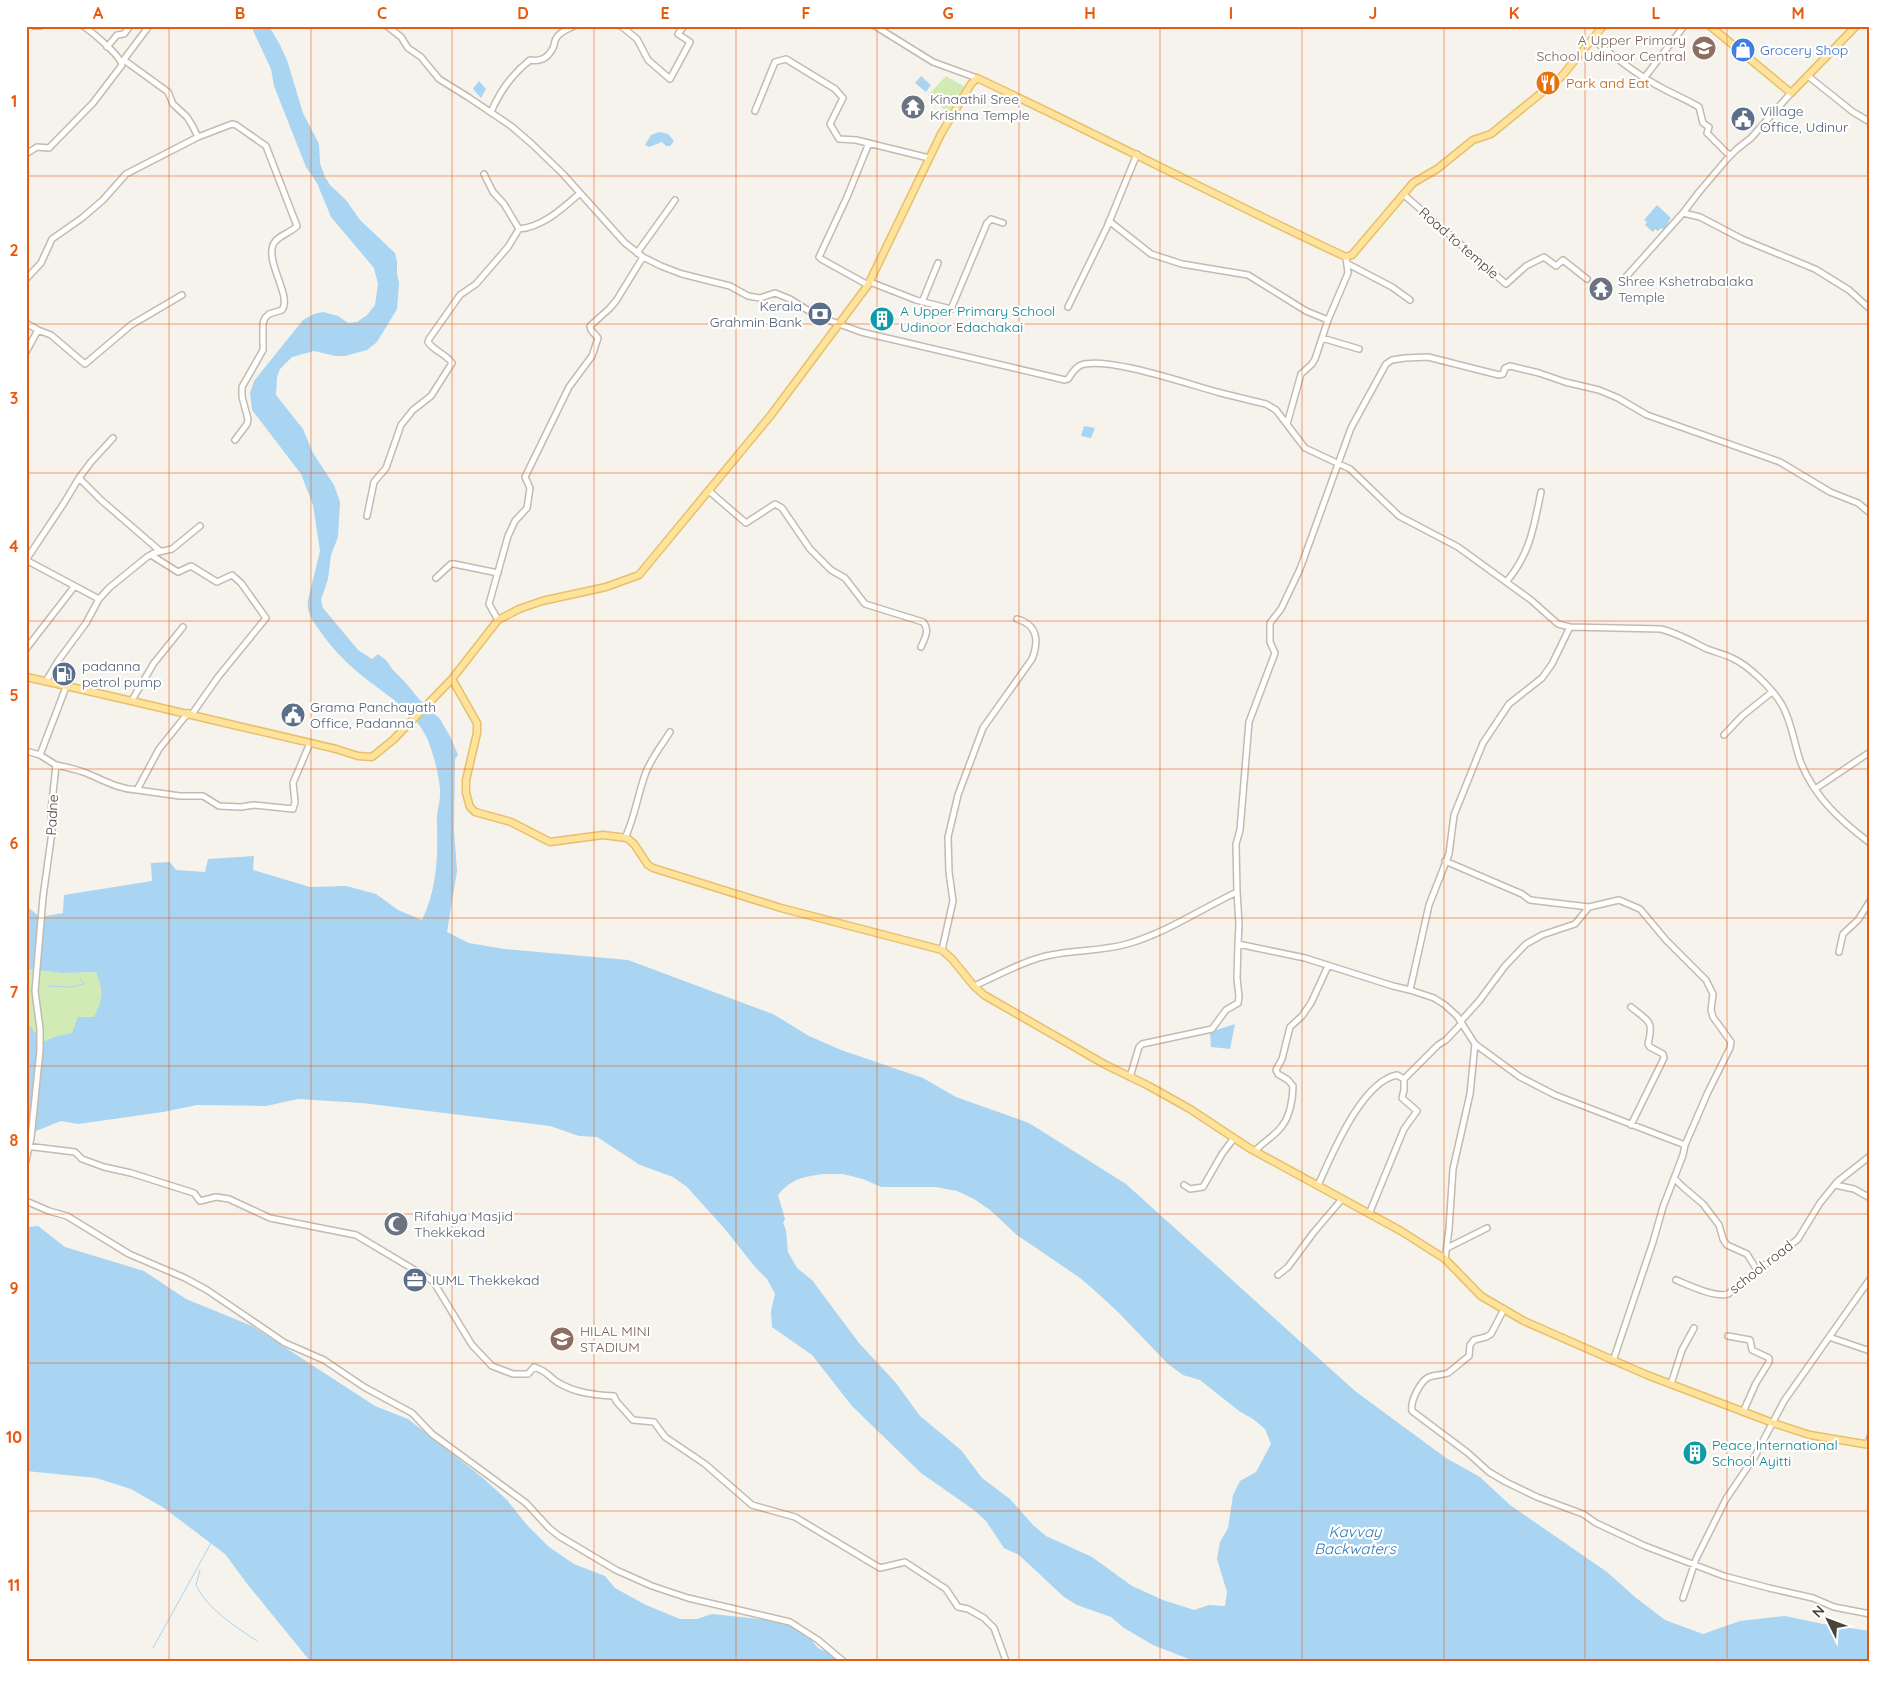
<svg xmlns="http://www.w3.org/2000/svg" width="1896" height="1687" font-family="Quicksand,sans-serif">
<rect width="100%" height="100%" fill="#f6f3ec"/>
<path fill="#d2eab5" d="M946,76L965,87L948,113L928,95Z
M26,969L63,973L96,972L102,986L101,1003L94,1018L72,1033L57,1036L43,1043L29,1025L26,1026Z"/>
<path fill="#a9d4f2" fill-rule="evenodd" d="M251,26H269L280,45L287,60L303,113L319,144L320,163L325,177L330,185L346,200L360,220L395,253L397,261V274L399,283L397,309L377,342L367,350L345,356H336L314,351L292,357L280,369L277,377L276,395L303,429L313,453L334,485L340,502L338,537L331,555L328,579L321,600L323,608L358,650L372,659L378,654L386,660L393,670L405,682L419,699L440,719L451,738L458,755L455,759L454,830L457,871L447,932L469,943L504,949L628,960L773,1014L809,1036L841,1050L923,1078L956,1097L1029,1123L1126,1184L1355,1391L1446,1458L1480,1477L1510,1505L1607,1572L1635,1597L1665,1620L1703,1634L1740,1621L1785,1616L1823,1624L1870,1631V1661H1194L1153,1645L1124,1628L1111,1617L1077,1605L1064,1597L1019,1555L1004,1548L986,1521L974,1510L921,1473L852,1406L812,1355L772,1327L771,1311L775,1294L767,1279L755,1267L724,1228L687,1187L673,1177L640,1165L597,1137L579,1136L550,1126L362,1103L298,1099L266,1106L197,1105L163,1112L78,1124L61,1121L26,1135V1026L29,1025L43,1042L57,1036L72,1033L78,1017H94C103,999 104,991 96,972L63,973L26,969V909H30L40,917L63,913L64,895L152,881L151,863L170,862L176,870L205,872L208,859L254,856L253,870L310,887L346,886L376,894L398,910L422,920C437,889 438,857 437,824C436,812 441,801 440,790C439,773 433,753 427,738C414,710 383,693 361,675C345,662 332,648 320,631C313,621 306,612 308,600L320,551L313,505L301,474L252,410L250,393L254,381L303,320L314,314L323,312L338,316L348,323L357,322L367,315L375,305L378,284L374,268L331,217L317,183L306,167L274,86L271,69ZM824,1174H843L863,1179L881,1187H936L957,1191L974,1199L990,1210L1017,1235L1080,1278L1093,1289L1119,1313L1168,1364L1183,1375L1200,1380L1239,1411L1253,1419L1265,1429L1271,1444L1256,1472L1240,1481L1233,1495L1228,1528L1220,1542L1217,1559L1227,1592L1225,1606L1209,1605L1194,1610L1163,1600L1132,1586L1092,1557L1046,1536L1033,1525L1010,1499L982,1478L961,1450L920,1416L896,1383L859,1343L812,1280L797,1268L788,1252L786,1230L783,1223L785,1219L778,1195C792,1178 803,1177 824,1174Z
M921,76L931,85L926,92L915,83Z
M479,81L486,89L481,98L473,89Z
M659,132L668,134L674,141L670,146H666L662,142L649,147L645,145L651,135Z
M1657,205L1671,218L1668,222L1670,224L1664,230L1661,228L1658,231L1655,229L1653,232L1645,225L1647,222L1644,220Z
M1084,426L1095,428L1091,438L1081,436Z
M1235,1024L1230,1049L1211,1047L1210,1032Z
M38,1226L65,1247L144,1271L186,1299L252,1326L375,1406L408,1419L483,1478L507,1500L526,1524L549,1547L574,1564L605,1576L615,1588L646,1605L680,1619H697L712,1614L778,1621L794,1627L808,1636L818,1648L833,1655L838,1661H310L248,1585L225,1554L164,1508L131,1489L96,1478L26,1471V1227Z"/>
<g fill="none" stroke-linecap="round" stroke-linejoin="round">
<path stroke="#a9d4f2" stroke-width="1" d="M48,986L71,987L84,984L80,979
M200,1570L196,1585C208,1610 235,1626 257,1641
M153,1648L211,1543"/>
<defs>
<path id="minor" d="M34,26H40
M387,26L401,37L408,48L421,57L439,79L468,97L511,126L532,144L563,174L625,243L643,257L661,266L682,274L730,286L748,296L760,298L775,293L790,299L817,316L861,332L1065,380L1068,379C1072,374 1074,368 1081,365C1107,356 1188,384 1217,392C1233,396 1249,400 1266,404L1276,410L1305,448L1350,469L1399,516L1458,547L1531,600L1558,624L1570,627L1661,629C1677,633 1691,641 1707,649C1715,652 1724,654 1732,658C1748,665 1773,689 1782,705C1792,722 1794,744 1801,763C1815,798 1841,821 1870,843
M621,26L637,39L648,60L670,79L690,42L678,34L684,26
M875,26L933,62L977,78
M1592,39C1615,57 1638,76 1664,89C1675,95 1687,100 1699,107L1703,123L1709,127L1707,133L1730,156
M107,47L117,35L124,34L130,26
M124,60L168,92L173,104L187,117L192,125L198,137
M122,62L149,26
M1808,76L1853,112L1870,122
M1645,77L1684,26
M1791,93L1751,138L1737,149L1727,159L1699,192L1683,213L1700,217L1742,239L1815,269L1849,290L1870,309
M755,111L775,62L786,59L835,89L843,98L830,124L839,139L856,140L929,158
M491,112C500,91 512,74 530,60C540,62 548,58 553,48C555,44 554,40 557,37C561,31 569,29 574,26
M26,154L37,147L49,148L93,103L122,65C120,55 92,32 83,26
M484,174L493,192L504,204L519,229C543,227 563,208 580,193
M1403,194L1506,284L1526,266L1544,257L1556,266L1563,260L1587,279
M1109,221L1151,254L1182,264L1248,275L1306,311L1328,320
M637,253L675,200
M1348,264L1392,287L1410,300
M1625,278L1683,213
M26,279L41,263L52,239L82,218L103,200L126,174L198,137L232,124L236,125L266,146L297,226C291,233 276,236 273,245C266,264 292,296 282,310L269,314L265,318L263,323V350L242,387V397L248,419L247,424L235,440
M870,282L916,300L951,309L987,223L991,219L1003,223
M868,285L821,259L819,257L847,197L869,143
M922,302L938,263
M1068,307L1107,227L1137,154
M26,323L38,330L26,352
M38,330L51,335L85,364L131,325L182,295
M1322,338L1359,349
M1287,424L1301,374L1312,364L1315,359L1328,320L1348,273L1346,257
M79,478L101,500L160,551
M709,491L746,523L775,504L782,508L810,549L831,570L845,578L865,604L923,622C930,630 925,638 921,647
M367,516L374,482L386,468L401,425L413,410L431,396L452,363C446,354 434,351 428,342L429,339L460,295L476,284L508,247L519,229
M151,555L178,572L191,566L217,582L232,575L241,583L266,618L218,677L192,714
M26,560L99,599L109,588L147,557L154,553L172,549L200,526
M26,560L64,503L79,478L91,462L113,438
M436,578L451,564H454L498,573
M1507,581C1530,554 1534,526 1541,492
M498,620L489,604L508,536L515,521L527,508L530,488L525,477L569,387L592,356L598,338L591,330L590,326L609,309L616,301L643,257
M26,649L74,587
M46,681L58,661L86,623L99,599
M132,700L154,663L183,627
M1724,735L1742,716L1772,692
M26,751L40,755L56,765L51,812L52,832L43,897L35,991L40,1029V1050L31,1138L26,1161
M40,755L66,687
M56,765C66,767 76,769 86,773C103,780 118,789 137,790L159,749L188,713
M1815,789L1870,752
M137,790L180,796H203L219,806L241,807L254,805L293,809L295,802L293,783L310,743
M625,838C635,817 638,793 646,772C652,757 662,745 670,732
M1445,861L1522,894L1530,900L1589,907
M1237,892L1236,844L1240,830L1249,722L1275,653L1270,642V623L1281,609L1300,569L1351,428L1386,364L1392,360L1405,358L1428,357L1499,375L1503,374L1505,368L1510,366L1539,373L1565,382L1599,390L1618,398L1647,415L1780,462L1830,492L1858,503L1870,513
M942,950L953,901L949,872L948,837L958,795L983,728L1032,659C1039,641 1038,625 1017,619
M1839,952L1843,934L1858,920L1870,901
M974,986C997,976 1027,959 1051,955C1076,950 1102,951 1127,944C1166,933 1201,909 1237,892L1239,924L1238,944L1305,958L1393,986L1410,990
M1461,1021L1479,1001L1505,966L1526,944L1542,935L1575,924L1589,907L1619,900L1640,909L1666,940L1706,980L1713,994L1711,1010L1713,1017L1731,1042L1730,1048L1708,1092L1685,1145
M1475,1044L1520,1077L1555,1095L1685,1145L1683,1155L1663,1207L1653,1242L1613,1361
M1130,1077L1139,1047L1142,1044L1212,1029L1226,1010L1238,1003L1239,997L1237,978L1238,944
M1404,1079L1438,1045L1446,1040L1462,1023
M1631,1125L1664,1058L1663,1054L1650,1047L1648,1044C1654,1020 1649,1022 1631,1007
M26,1146L75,1152L82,1159L104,1167L131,1173L194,1193L200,1201L216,1197L229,1199L270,1218L356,1235L433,1281L472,1345L492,1366L513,1374H528L534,1367C547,1371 547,1375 557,1382C575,1393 594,1395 614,1396L616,1401L633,1420L654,1422L665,1437L705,1464L752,1505L795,1517L880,1568L905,1562L946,1589L958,1607L968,1609L984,1618L994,1628L1006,1661
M1255,1151C1263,1142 1275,1136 1282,1126C1290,1116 1293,1098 1293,1086L1288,1080L1278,1074L1276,1070L1282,1059L1290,1027L1302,1016L1311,1003L1328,966
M1674,1178L1683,1187L1703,1204L1719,1225L1723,1239L1727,1245L1747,1254L1757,1270
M1184,1185L1190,1189L1203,1187L1222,1154L1234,1138
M1318,1185C1332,1155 1361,1082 1397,1075L1404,1079V1090L1402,1098L1417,1111L1404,1129L1369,1214
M1835,1185L1854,1189L1870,1198
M26,1201L49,1211L67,1216L129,1254L185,1278L207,1290L285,1343L324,1360L364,1387L412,1413L432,1434L526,1503L549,1528L559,1536L616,1570L652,1586L688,1598L790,1622L818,1640L843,1661
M1447,1248L1487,1228
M1445,1259L1449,1229L1453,1169L1470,1094L1475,1044L1457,1016L1445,1005L1434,998L1410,990L1429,905L1449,854L1454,815L1483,743L1509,704L1542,678L1552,664L1570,627
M1278,1275L1288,1267L1314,1232L1342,1199
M1676,1280C1688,1285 1715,1298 1728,1294L1798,1239L1820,1203L1837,1182L1870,1156
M1504,1309L1491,1334L1486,1337L1474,1340L1470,1345L1469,1356C1465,1359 1451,1371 1448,1373C1442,1375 1434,1375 1429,1377C1420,1381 1410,1402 1412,1411L1468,1453L1489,1472L1506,1482L1537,1497L1583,1514L1596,1523L1645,1546L1724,1576L1769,1588L1813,1598L1834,1607L1870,1614
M1728,1336L1750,1340L1752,1350L1769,1358V1362L1756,1383L1743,1412
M1829,1337L1870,1351
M1671,1384L1682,1350L1694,1328
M1868,1445L1870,1437
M1683,1598L1696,1559L1726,1499L1755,1456L1784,1401L1870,1279"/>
<path id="major" d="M1710,26L1791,93L1856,26
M26,677C130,700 233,725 336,749L358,756L372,757L393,740L452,679L498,620L519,609L542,601L606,587L639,575L771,415L868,285L941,134L971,84L977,78C1101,136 1222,199 1346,257L1352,255L1413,183L1437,169L1473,140L1491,134L1562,76L1603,26
M452,679L477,723V733L466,780V793L470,807L475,812L511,822L550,842L603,835L627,838L634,844L648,865L653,868L781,908L942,950L952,959L974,986L984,995L1104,1064L1149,1086L1190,1109L1249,1148L1401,1231L1445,1259L1481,1296L1524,1321L1647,1375L1773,1423L1810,1435L1870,1445"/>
</defs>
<use href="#minor" stroke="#c2bbae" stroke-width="8"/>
<use href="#major" stroke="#e6c16a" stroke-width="9"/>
<use href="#minor" stroke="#fff" stroke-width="5"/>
<use href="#major" stroke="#ffe39c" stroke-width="6"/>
</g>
<path fill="none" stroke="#e8590c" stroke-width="1" stroke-opacity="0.55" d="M169,26V1661M311,26V1661M452,26V1661M594,26V1661M736,26V1661M877,26V1661M1019,26V1661M1160,26V1661M1302,26V1661M1444,26V1661M1585,26V1661M1727,26V1661M26,176H1870M26,324H1870M26,473H1870M26,621H1870M26,769H1870M26,918H1870M26,1066H1870M26,1214H1870M26,1363H1870M26,1511H1870"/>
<defs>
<symbol id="school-disc" viewBox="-11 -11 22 22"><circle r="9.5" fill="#8d6e63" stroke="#fff"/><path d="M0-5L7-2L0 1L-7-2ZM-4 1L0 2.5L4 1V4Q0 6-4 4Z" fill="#fff"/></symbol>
<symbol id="shop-disc" viewBox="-11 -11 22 22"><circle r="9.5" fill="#3f7fe0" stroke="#fff"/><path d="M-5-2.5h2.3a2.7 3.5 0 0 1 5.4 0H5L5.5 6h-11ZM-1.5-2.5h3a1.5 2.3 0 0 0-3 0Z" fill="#fff"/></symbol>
<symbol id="restaurant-disc" viewBox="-11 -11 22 22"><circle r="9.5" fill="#e8710a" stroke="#fff"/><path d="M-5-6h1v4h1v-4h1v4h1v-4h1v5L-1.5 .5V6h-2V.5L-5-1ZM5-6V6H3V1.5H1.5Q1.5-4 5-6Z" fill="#fff"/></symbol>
<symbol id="temple-disc" viewBox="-11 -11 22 22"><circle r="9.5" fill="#6b7280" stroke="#fff"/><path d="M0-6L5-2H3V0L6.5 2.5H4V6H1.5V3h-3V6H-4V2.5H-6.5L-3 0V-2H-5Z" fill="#fff"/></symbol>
<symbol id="civic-disc" viewBox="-11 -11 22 22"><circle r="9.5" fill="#5c6f8a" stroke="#fff"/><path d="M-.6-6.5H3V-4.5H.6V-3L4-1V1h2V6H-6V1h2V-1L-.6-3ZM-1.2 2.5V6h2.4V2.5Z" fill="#fff"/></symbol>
<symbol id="bank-disc" viewBox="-11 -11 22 22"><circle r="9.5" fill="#5c6f8a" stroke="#fff"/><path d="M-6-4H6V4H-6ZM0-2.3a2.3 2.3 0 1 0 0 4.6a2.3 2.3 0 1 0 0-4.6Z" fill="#fff"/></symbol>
<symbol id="building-disc" viewBox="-11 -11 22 22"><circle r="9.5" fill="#0f9aa8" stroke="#fff"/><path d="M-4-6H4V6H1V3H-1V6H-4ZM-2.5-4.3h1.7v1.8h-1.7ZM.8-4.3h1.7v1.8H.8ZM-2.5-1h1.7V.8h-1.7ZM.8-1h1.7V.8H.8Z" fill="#fff"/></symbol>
<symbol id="fuel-disc" viewBox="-11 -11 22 22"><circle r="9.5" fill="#5c6f8a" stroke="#fff"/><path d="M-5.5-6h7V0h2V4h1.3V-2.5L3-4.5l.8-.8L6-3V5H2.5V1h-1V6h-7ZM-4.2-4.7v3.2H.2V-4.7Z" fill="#fff"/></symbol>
<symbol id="mosque-disc" viewBox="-11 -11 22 22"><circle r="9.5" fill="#6b7280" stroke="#fff"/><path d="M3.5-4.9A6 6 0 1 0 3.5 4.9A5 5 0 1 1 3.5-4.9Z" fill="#fff"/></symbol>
<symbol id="office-disc" viewBox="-11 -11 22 22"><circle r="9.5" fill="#5c6f8a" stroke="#fff"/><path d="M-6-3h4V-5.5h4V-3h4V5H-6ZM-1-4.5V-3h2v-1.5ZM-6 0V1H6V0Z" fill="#fff"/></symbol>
</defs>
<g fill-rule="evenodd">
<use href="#school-disc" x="1690" y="34" width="28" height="28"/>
<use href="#shop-disc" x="1729" y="36" width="28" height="28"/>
<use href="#restaurant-disc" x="1534" y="69" width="28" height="28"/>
<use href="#temple-disc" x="899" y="93" width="28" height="28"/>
<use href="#civic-disc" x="1729" y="105" width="28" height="28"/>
<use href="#temple-disc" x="1587" y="275" width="28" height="28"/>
<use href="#bank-disc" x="806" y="300" width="28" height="28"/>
<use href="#building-disc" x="868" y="305" width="28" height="28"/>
<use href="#fuel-disc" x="50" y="660" width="28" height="28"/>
<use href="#civic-disc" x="279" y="701" width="28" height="28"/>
<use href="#mosque-disc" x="382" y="1210" width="28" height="28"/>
<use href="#office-disc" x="401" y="1266" width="28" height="28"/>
<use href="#school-disc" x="548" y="1325" width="28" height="28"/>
<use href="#building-disc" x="1681" y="1439" width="28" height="28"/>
</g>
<g text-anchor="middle" stroke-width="4.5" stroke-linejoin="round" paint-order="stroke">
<g font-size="14" fill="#785e54" stroke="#fff" text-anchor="end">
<text x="1686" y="45">A Upper Primary<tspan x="1686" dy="16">School Udinoor Central</tspan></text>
<text x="580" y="1336" text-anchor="start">HILAL MINI<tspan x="580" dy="16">STADIUM</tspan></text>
</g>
<g font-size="14" fill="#366cbe" stroke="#fff" text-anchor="start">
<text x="1760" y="55">Grocery Shop</text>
</g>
<g font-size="14" fill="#c56008" stroke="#fff" text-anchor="start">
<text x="1566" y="88">Park and Eat</text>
</g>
<g font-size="14" fill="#5b616d" stroke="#fff" text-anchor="start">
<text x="930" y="104">Kinaathil Sree<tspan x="930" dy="16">Krishna Temple</tspan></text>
<text x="1618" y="286">Shree Kshetrabalaka<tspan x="1618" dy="16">Temple</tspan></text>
<text x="414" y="1221">Rifahiya Masjid<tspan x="414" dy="16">Thekkekad</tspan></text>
</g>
<g font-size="14" fill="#4e5e75" stroke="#fff" text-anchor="start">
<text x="1760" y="116">Village<tspan x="1760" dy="16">Office, Udinur</tspan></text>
<text x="802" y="311" text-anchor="end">Kerala<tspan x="802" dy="16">Grahmin Bank</tspan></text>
<text x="82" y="671">padanna<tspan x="82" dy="16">petrol pump</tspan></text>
<text x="310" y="712">Grama Panchayath<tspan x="310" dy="16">Office, Padanna</tspan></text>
<text x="432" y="1285">IUML Thekkekad</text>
</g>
<g font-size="14" fill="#4b4439" stroke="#fff">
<text transform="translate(1459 243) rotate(41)" y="5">Road to temple</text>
<text transform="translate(52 815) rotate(-87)" y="5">Padne</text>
<text transform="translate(1761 1267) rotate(-38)" y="5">school road</text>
</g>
<g font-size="14" fill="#0d838f" stroke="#fff" text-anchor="start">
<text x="900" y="316">A Upper Primary School<tspan x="900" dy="16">Udinoor Edachakai</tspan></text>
<text x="1712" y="1450">Peace International<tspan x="1712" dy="16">School Ayitti</tspan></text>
</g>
<g font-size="15" font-style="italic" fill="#2e7ab2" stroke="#fff">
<text x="1355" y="1537">Kavvay<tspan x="1355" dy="17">Backwaters</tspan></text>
</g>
</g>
<rect width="1896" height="1687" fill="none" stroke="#ffffff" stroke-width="55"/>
<g transform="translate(1828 1620) rotate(312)" stroke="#ffffff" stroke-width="4" paint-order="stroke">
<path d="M0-4L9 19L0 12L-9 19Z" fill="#4b4439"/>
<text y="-8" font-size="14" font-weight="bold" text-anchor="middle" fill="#4b4439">N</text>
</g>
<rect x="28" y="28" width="1840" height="1632" fill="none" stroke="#e8590c" stroke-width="2"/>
<g font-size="16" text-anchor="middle" font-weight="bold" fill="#e8590c">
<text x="98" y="19">A</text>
<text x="240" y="19">B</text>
<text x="382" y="19">C</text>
<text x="523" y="19">D</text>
<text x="665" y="19">E</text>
<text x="806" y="19">F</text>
<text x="948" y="19">G</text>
<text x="1090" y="19">H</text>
<text x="1231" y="19">I</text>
<text x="1373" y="19">J</text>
<text x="1514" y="19">K</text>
<text x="1656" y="19">L</text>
<text x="1798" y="19">M</text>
<text x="14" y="107">1</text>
<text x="14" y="256">2</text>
<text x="14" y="404">3</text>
<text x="14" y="552">4</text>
<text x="14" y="701">5</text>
<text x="14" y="849">6</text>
<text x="14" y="998">7</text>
<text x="14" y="1146">8</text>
<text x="14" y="1294">9</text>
<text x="14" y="1443">10</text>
<text x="14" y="1591">11</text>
</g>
</svg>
